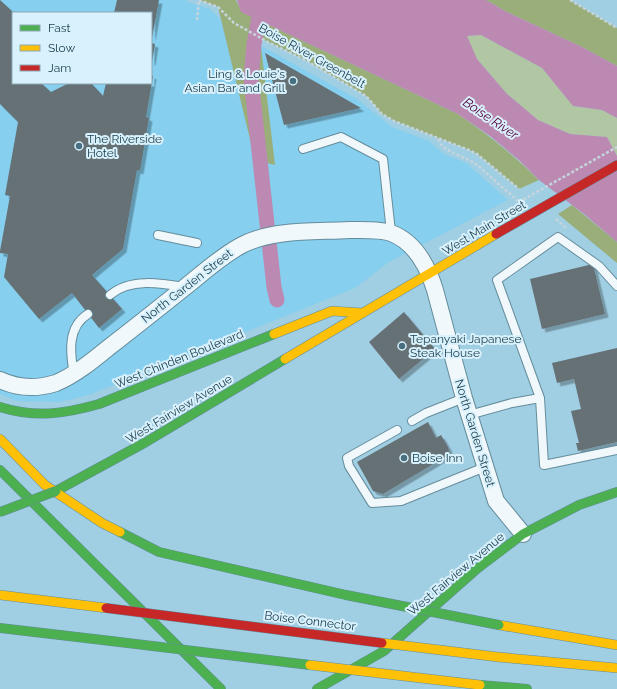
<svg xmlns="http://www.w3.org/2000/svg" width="617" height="689" font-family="Raleway,sans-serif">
<defs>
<filter id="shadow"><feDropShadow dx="3.5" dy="3.5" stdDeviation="0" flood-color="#0004"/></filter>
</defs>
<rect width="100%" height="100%" fill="#a0cee2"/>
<path fill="#86cfef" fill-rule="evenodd" d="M0,0H187L188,2L210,9L229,28L357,99L392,127L429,141L445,155L465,162L508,200L389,262L355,288L89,395L60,402L17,401L0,394ZM13,13H151V83H13Z"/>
<path fill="#b1c6a2" d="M481,35L542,68L573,106L602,110L617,118V156L607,137L570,134L538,120L507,94L477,59L466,36Z"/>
<path fill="#9aae7a" d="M199,0H236L242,12L458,114C487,134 514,155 539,180L519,189L477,154L469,150L394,121L382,114L366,96L307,61L260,38L275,165L255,160L218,7Z
M486,0H570L617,28V66L582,47L505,11Z
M572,205L617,242V263L558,214Z"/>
<path fill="#bb89b1" d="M237,0H486L505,11L582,47L617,66V118L602,110L573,106L542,68L481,35L467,36L477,59L507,94L538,120L570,134L607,137L617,156V242L584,214L539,180L519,160L490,136L458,114L241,12Z"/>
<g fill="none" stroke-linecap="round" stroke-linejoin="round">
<path stroke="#bb89b1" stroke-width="15" d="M262,0L254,44L251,79L274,287L277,300"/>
</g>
<path fill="#657175" filter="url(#shadow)" d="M0,0L13,12V83H41L51,92L69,83H86L92,84L103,96L106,83H151V75L153,76L146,117L149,118L140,171L137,170L123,249L92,275L122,309L99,328L72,293L39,319L4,277L8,254L0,253V251L10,196L5,195L18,122L0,104Z
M117,0H159L152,38L151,13H114Z
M151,43L155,44L152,62H151Z
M265,53L361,108L284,125Z
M593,264L605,314L542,329L530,279Z
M404,312L435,349L399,379L369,342Z
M617,348V442L578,451L576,443H579L571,411L581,409L574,379L557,383L552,363Z
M428,422L436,438L441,435L448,447L450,454L383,494L373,491L357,462Z"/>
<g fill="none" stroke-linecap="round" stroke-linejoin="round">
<defs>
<path id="lane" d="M303,149L341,137L383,159L391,232
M158,235L197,243
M617,286L599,266L558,237L497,280L540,398L544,465L617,450
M110,295C130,278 160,283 184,287
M74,374C70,353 67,327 88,314
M469,415L512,403L540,398
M412,421L426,413L464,398
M397,430L347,458L349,466L372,503L401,501L485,467"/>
<path id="street" d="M0,380C17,388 37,389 56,383C75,375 92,361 108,348C134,328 159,308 184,288C203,273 221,256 242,245C273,229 315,232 349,230C360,230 381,229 391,233C415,242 428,267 435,290L464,398L496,501L523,534"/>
<path id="fast" d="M0,407C35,418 64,414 99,404L274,334
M0,470L221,689
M56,491L146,442L285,359
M120,532L159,552L346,595
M0,628L111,641
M480,685L527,689
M317,689L384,651L478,568L523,534L579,505L617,492"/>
<path id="slow" d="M274,334L332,311L363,313
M285,359L496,234
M0,439L45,485L102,523L120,532
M0,595L106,608
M499,625L617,645
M498,657L617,668"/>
<path id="jam" d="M496,234L617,165"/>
</defs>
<use href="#lane" stroke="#648d9c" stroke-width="10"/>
<use href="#street" stroke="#648d9c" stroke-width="18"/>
<use href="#fast" stroke="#648d9c" stroke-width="10"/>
<use href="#slow" stroke="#648d9c" stroke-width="10"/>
<use href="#jam" stroke="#648d9c" stroke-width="10"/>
<path stroke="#c5d5db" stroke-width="2.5" stroke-dasharray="3 2" stroke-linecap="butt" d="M199,0L218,7L234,23L268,42L307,61L366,96L382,114L394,121L469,150L477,154L519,189
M570,0L617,28
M197,20L199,0
M438,139C441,151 466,157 476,164L518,201
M556,219L566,228"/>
<use href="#lane" stroke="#f1f8fb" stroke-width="8"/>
<use href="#street" stroke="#f1f8fb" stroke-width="16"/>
<use href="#fast" stroke="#4caf50" stroke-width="9"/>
<use href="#slow" stroke="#ffc107" stroke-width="9"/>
<use href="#jam" stroke="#c62828" stroke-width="9"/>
<defs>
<path id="fast-bridge" d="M0,512L56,491
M346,595L499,625
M111,641L310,665"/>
<path id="slow-bridge" d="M382,643L498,657
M310,665L480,685"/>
<path id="jam-bridge" d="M106,608L382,643"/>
</defs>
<use href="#fast-bridge" stroke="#648d9c" stroke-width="10" stroke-linecap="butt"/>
<use href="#slow-bridge" stroke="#648d9c" stroke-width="10" stroke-linecap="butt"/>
<use href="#jam-bridge" stroke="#648d9c" stroke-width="10" stroke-linecap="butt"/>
<path stroke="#c5d5db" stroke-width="2.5" stroke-dasharray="3 2" stroke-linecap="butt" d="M519,202L617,147"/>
<use href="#fast-bridge" stroke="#4caf50" stroke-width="9"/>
<use href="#slow-bridge" stroke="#ffc107" stroke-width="9"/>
<use href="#jam-bridge" stroke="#c62828" stroke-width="9"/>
</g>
<g fill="#486f80" stroke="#d9f1fc" stroke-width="1.5">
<circle cx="293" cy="81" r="4"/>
<circle cx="79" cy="146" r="4"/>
<circle cx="402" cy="346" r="4"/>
<circle cx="404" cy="458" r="4"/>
</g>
<g text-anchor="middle" stroke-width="4" stroke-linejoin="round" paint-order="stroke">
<g font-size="12" fill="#183c4b" stroke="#d9f1fc">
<text transform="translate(312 56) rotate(29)" y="4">Boise River Greenbelt</text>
<text transform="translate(484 228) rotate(-31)" y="4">West Main Street</text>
<text transform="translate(187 286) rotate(-38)" y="4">North Garden Street</text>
<text transform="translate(179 359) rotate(-22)" y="4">West Chinden Boulevard</text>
<text transform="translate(179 409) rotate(-31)" y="4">West Fairview Avenue</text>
<text transform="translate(475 433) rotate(73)" y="4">North Garden Street</text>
<text transform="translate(456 574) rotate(-40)" y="4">West Fairview Avenue</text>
<text transform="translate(310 621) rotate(7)" y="4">Boise Connector</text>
</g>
<g font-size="12" fill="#183c4b" stroke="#d9f1fc" text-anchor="start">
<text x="285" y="78" text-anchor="end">Ling &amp; Louie's<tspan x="285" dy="14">Asian Bar and Grill</tspan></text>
<text x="87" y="143">The Riverside<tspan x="87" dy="14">Hotel</tspan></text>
<text x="410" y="343">Tepanyaki Japanese<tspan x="410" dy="14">Steak House</tspan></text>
<text x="412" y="462">Boise Inn</text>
</g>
<g font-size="13" font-style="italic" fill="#58023a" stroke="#d9f1fc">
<text transform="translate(491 118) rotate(34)" y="5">Boise River</text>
</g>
</g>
<rect x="12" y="12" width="140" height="72" fill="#d9f1fc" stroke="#8ca9b5"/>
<rect x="20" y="25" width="20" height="6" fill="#4caf50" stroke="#8ca9b5"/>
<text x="48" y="32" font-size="12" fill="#183c4b">Fast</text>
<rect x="20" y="45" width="20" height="6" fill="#ffc107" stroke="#8ca9b5"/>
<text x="48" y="52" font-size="12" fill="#183c4b">Slow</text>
<rect x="20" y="65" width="20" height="6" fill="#c62828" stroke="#8ca9b5"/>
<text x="48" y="72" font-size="12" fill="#183c4b">Jam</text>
</svg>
